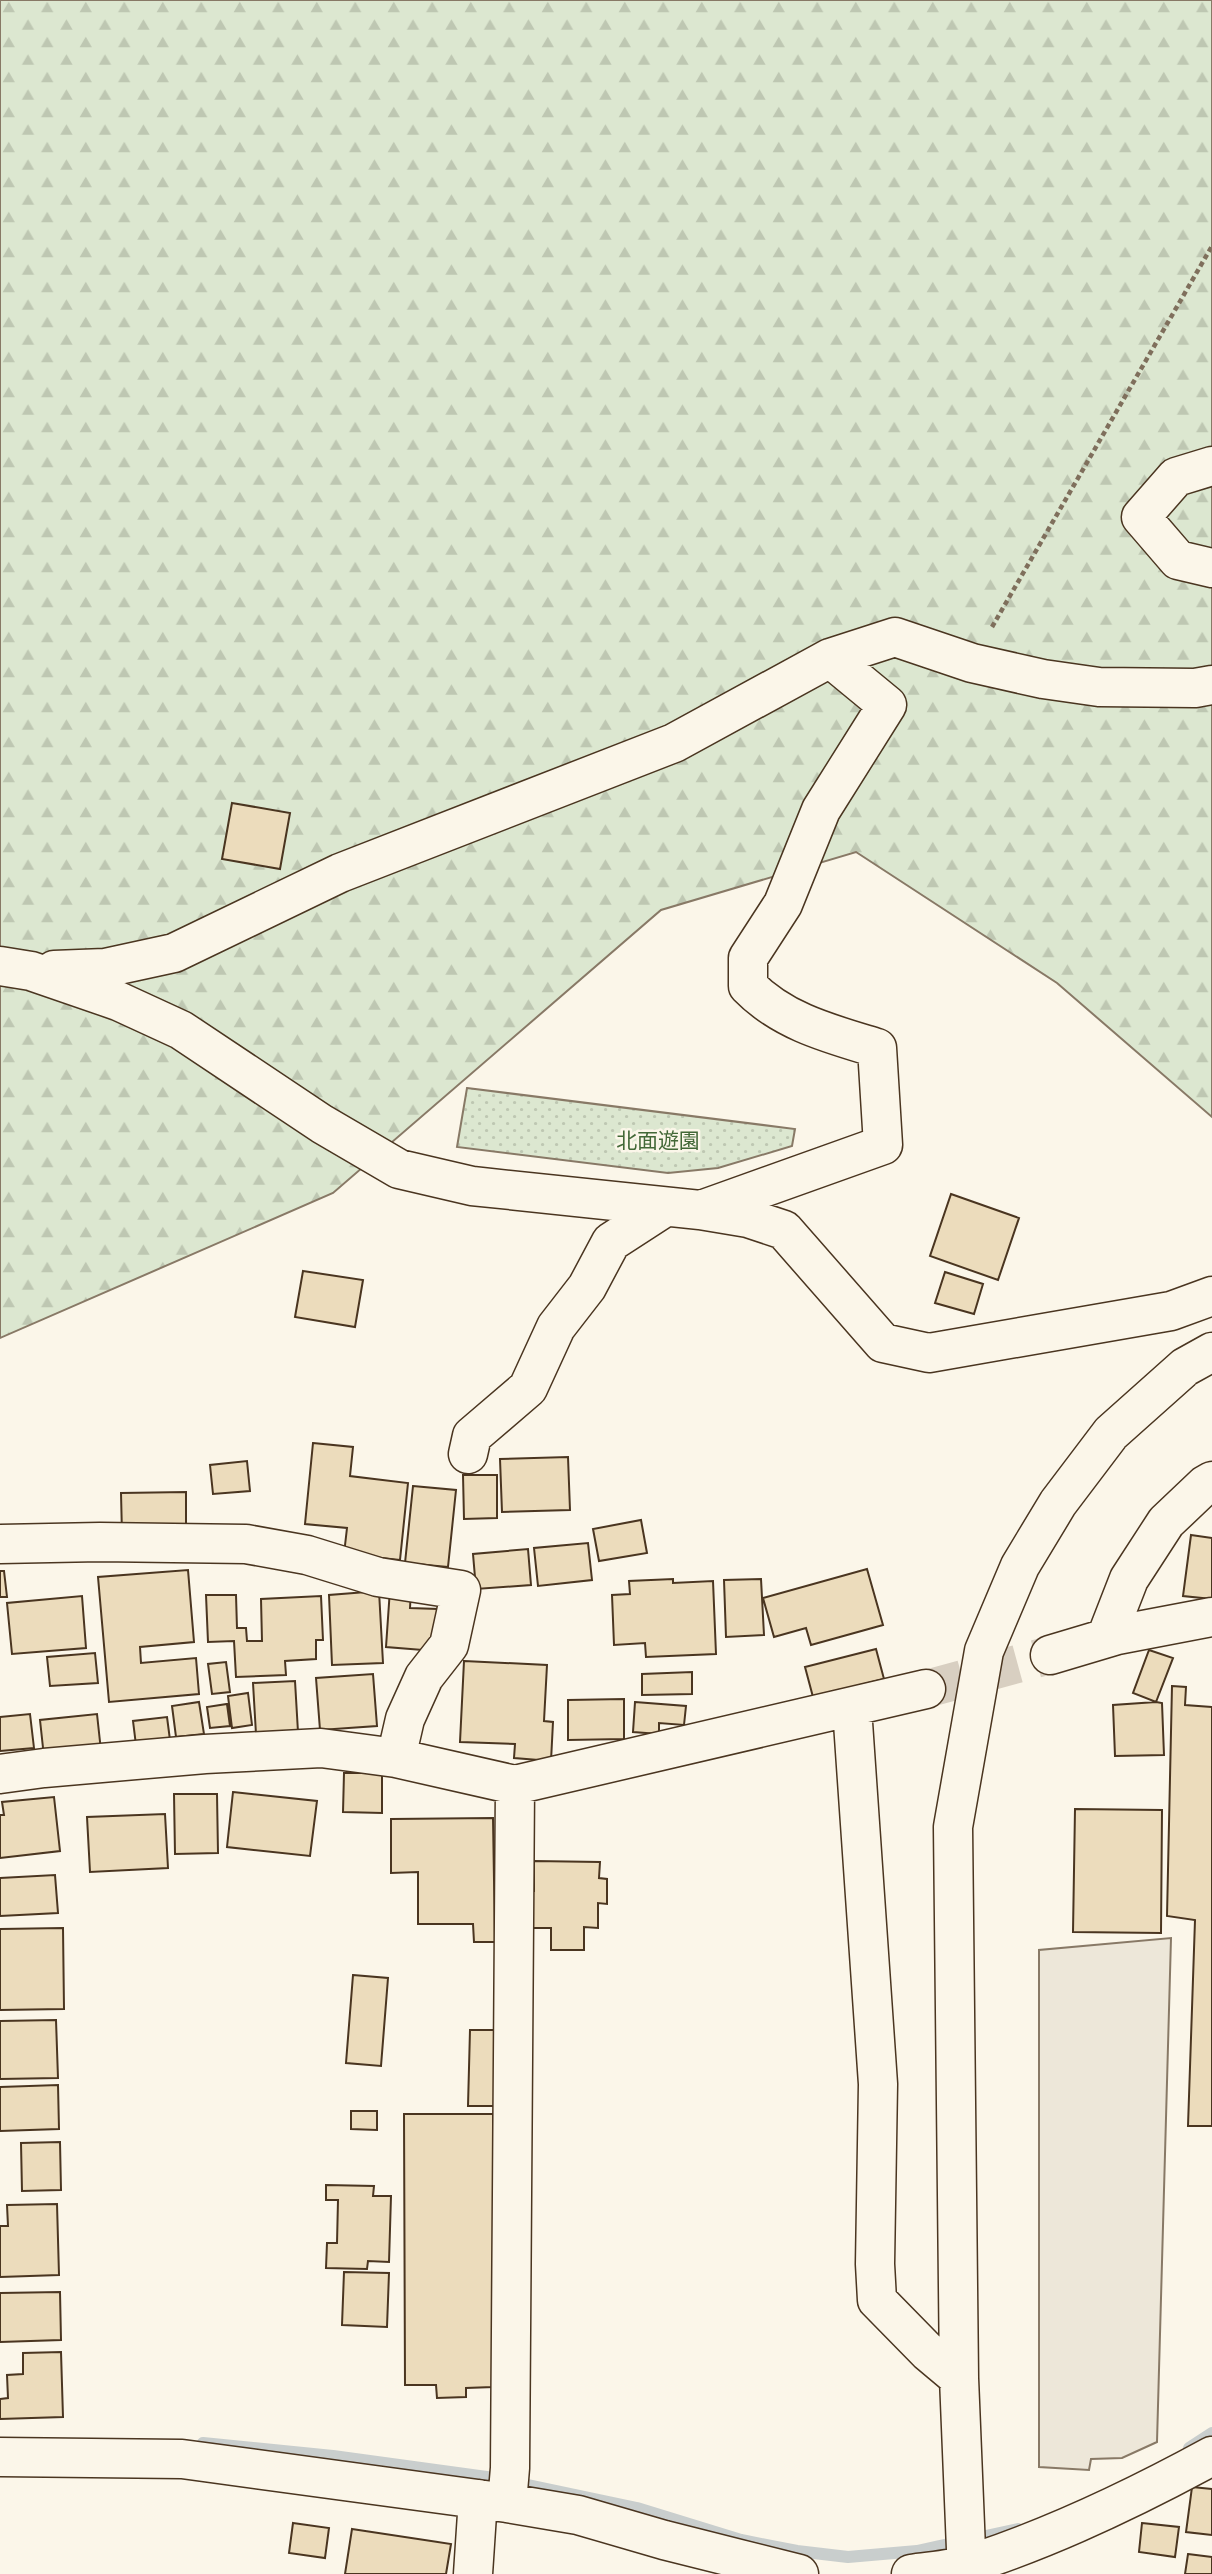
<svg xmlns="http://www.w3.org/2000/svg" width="1212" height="2574" font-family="'Archivo Narrow','Noto Sans JP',sans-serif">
<defs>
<pattern id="grass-dots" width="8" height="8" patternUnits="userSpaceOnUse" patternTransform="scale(1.75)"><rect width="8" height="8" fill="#dce7d0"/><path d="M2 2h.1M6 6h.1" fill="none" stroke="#bec7b2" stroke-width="1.8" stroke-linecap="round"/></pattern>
<pattern id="forest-firs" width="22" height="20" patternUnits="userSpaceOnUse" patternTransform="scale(1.75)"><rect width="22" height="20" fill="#dce7d0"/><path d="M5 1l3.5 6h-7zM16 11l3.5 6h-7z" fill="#bec7b2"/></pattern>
</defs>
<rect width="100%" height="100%" fill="#fbf6e9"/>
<path fill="url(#grass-dots)" stroke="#887966" stroke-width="2" d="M467,1088L795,1129L792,1146L718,1168L668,1173L457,1147Z"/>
<path fill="url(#forest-firs)" stroke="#887966" stroke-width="2" d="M0,0H1212V1117L1057,983L856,852L661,910L333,1193L0,1338Z"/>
<path fill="#ede7d9" stroke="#887966" stroke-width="2" d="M1171,1938L1157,2442L1122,2458L1091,2459L1089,2470L1039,2467V1950Z"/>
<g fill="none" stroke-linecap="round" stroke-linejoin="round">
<path stroke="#c9cecd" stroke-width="12" d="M203,2443L333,2456L494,2478L637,2508L741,2540L797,2551L848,2557L917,2551L1018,2529
M1189,2448L1212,2433"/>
</g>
<path fill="#ecdcbc" stroke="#4a3520" stroke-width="2" d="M232,803L290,813L280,869L222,859Z
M951,1194L1019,1218L998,1280L930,1256Z
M303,1271L363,1280L355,1327L295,1317Z
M945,1272L983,1284L974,1314L935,1303Z
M313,1443L353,1447L350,1476L408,1483L400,1560L344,1554L347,1528L305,1524Z
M568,1457L570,1510L502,1512L500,1459Z
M247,1461L250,1491L213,1494L210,1465Z
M463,1475H497V1518L464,1519Z
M413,1486L456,1490L448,1567L405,1563Z
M186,1492V1533L122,1534L121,1493Z
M641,1520L647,1553L599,1561L593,1529Z
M1191,1535L1212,1538V1599L1183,1596Z
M588,1543L592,1580L538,1586L534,1548Z
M528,1549L531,1585L476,1589L473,1554Z
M867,1569L883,1625L811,1645L806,1628L774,1637L763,1598Z
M188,1570L194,1642L140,1647L141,1663L196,1658L199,1694L109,1702L98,1577Z
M0,1571H4L7,1597H0Z
M673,1579V1583L713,1581L716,1654L646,1657L645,1643L614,1645L612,1595L630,1594L629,1581Z
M761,1579L764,1635L726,1637L724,1580Z
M390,1589L411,1590L410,1608L438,1609L435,1651L386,1647Z
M379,1591L383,1663L332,1665L329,1595Z
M206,1595H236L237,1628H246L247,1641H262L261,1599L321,1596L323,1640H316V1659L285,1661L286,1675L236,1677L234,1641L208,1642Z
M82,1596L86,1648L12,1654L7,1603Z
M876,1649L884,1679L813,1697L805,1667Z
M1149,1650L1173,1658L1156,1702L1133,1693Z
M95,1653L98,1683L50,1686L47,1657Z
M464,1661L547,1665L544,1721L553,1722L551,1761L514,1758L515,1744L460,1742Z
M226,1662L230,1692L212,1694L208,1664Z
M692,1672V1694L642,1695V1674Z
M373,1674L377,1726L320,1730L316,1678Z
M295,1681L298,1732L256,1734L253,1683Z
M1172,1686L1186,1687L1185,1705L1212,1707V2126H1188L1195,1920L1167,1916Z
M248,1693L252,1725L232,1728L228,1696Z
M624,1699V1739L568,1740V1700Z
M199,1702L204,1734L176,1737L172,1706Z
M635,1702L686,1706L684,1725L659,1723V1734L633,1732Z
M1156,1702L1162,1703L1164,1755L1115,1756L1113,1705Z
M227,1704L230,1726L210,1728L207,1707Z
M30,1714L34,1748L0,1751V1717Z
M97,1714L101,1751L44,1757L40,1720Z
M167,1717L170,1740L136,1745L133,1721Z
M344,1773H382V1813L343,1812Z
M233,1792L317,1801L310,1856L227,1847Z
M174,1794H217L218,1853L175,1854Z
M54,1797L60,1851L0,1858V1815H4L2,1802Z
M1075,1809L1162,1810L1161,1933L1073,1932Z
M165,1814L168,1868L90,1872L87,1817Z
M493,1818L495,1942H474L473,1924H418V1872L391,1873V1819Z
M534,1861L600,1862L599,1878L607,1879V1904L598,1903V1928L584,1927V1950H551V1928H521L522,1891H534Z
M55,1875L58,1913L0,1916V1878Z
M63,1928L64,2009L0,2010V1929Z
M353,1975L388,1978L381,2066L346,2063Z
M56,2020L58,2078L0,2079V2021Z
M470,2030H496L495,2106H468Z
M58,2085L59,2129L0,2131V2087Z
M351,2111H377V2130L351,2129Z
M404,2114H493V2387L466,2388V2397L437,2398L436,2385H405Z
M60,2142L61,2190L22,2191L21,2143Z
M326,2185L374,2186L373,2196H391L389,2262L368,2261L367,2269L326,2268L327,2243H337L338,2200H326Z
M57,2204L59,2275L0,2277V2226H8L7,2205Z
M344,2272L389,2273L387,2327L342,2325Z
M60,2292L61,2340L0,2342V2293Z
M61,2352L63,2417L0,2419V2399L8,2398L7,2375L23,2374V2353Z
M1192,2487L1212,2489V2535L1186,2532Z
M293,2523L329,2528L325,2558L289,2553Z
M1142,2523L1179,2527L1175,2557L1139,2552Z
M352,2529L451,2544L446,2574H345Z
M1188,2554L1212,2557V2574H1185Z"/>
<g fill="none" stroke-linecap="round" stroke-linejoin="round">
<path stroke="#d8cfc1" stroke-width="38" stroke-dasharray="38 19" stroke-linecap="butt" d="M926,1689L1050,1655"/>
<defs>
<path id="minor" d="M1212,466L1176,477L1141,517L1178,560L1212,568
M0,966L31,971L118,1001L181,1030L322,1124L399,1169L472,1186L700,1210L748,1218L784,1230L883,1343L929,1353L1171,1311L1212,1296
M54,970L105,968L174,953L340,873L674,743L830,658L895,637L972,663L1043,679L1099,687L1195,688L1212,685
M704,1209L883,1145L877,1048C831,1034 783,1022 748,986V958L783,904L821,810L887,705L830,658
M468,1454L472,1436L528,1388L556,1327L587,1287L611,1242L665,1207
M0,1544L100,1542L246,1544L307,1555L378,1577L461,1590L449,1645L424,1677L405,1719L396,1758
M1106,1638L1129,1579L1166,1522L1205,1485L1212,1481
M1050,1655L1117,1635L1212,1617
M852,1708L878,2084L875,2264L877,2300L928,2352L959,2378
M0,1774L44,1768L205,1754L321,1748L396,1758L515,1785L926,1689
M0,2457L182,2459L507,2503L578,2515L664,2540L799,2574
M507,2503L510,2468L515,1785
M473,2574L478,2499
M911,2574C930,2571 952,2570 970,2564C1054,2537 1135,2498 1212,2456
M967,2574L959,2378L953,1827L984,1651L1020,1566L1058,1503L1111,1433L1185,1367L1212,1352"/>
</defs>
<use href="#minor" stroke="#4a3520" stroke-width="41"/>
<path stroke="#7f6f5c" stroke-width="4.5" stroke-dasharray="5 3.5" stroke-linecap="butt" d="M992,627L1212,246"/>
<use href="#minor" stroke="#fbf6e9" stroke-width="38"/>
</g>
<g text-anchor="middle" stroke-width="5" stroke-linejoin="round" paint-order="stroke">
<g font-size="21" fill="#436837" stroke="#fbf6e9">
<text x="658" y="1148">北面遊園</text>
</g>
</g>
</svg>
